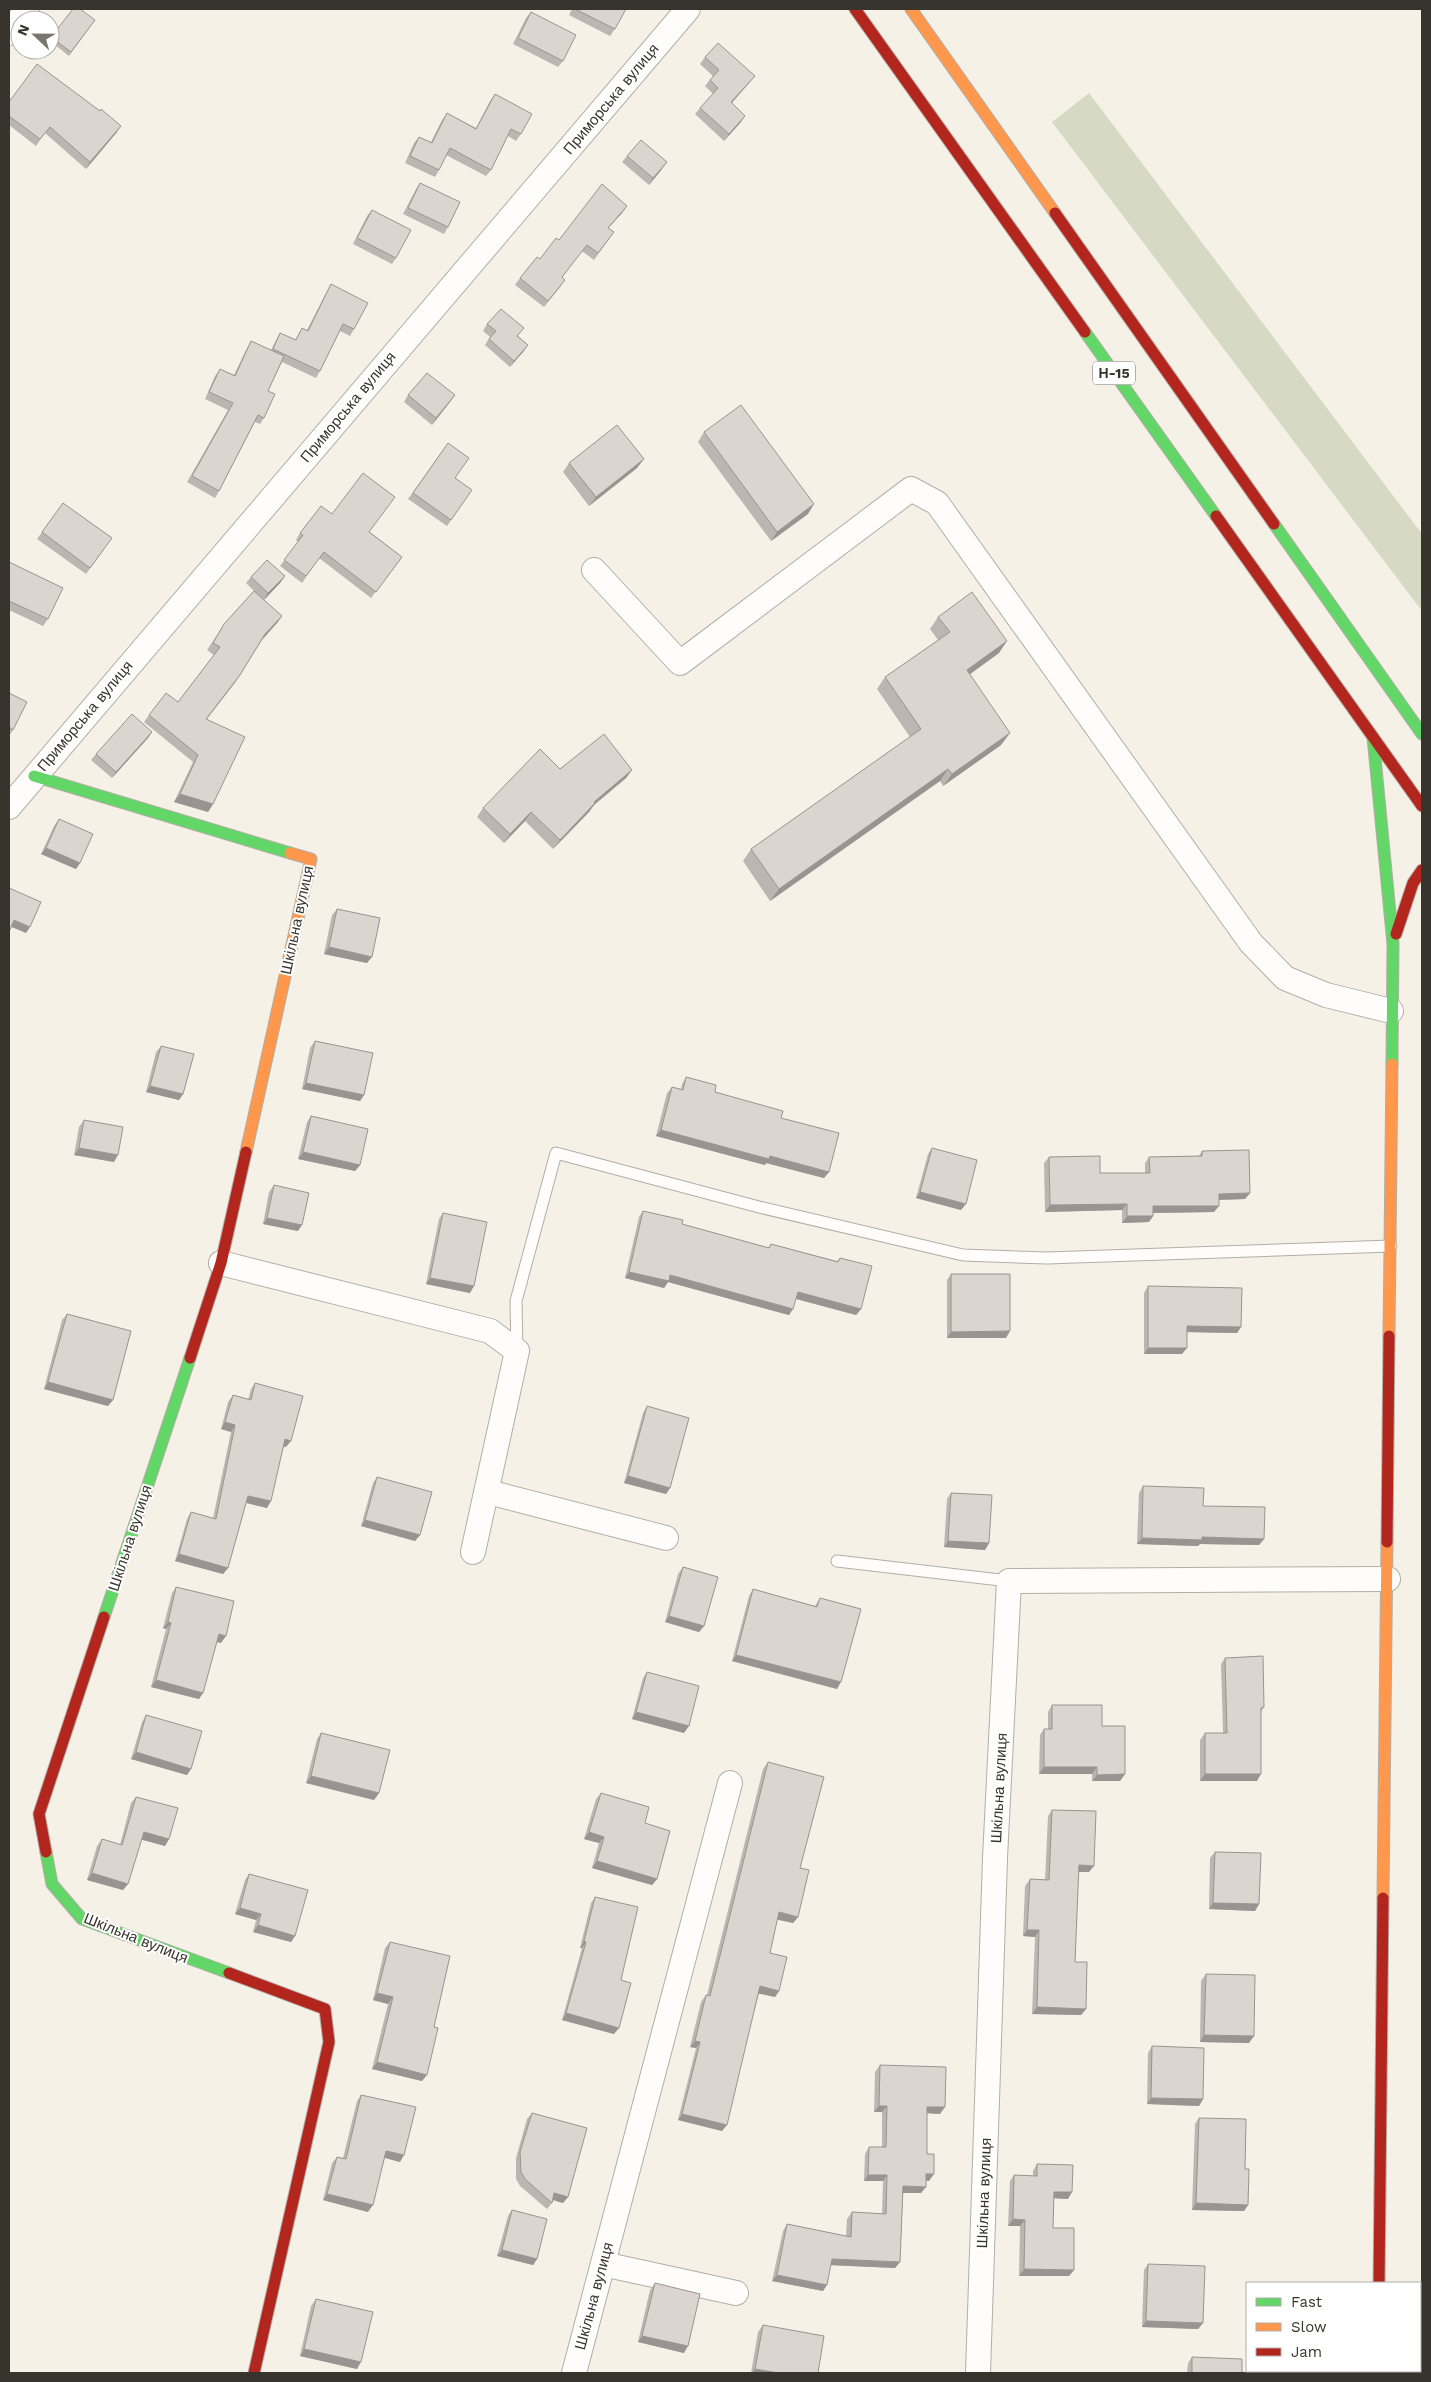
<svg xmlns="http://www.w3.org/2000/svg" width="1431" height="2382" font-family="'Work Sans',sans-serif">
<rect width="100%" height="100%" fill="#f6f1e7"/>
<path fill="#d6dac4" d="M1089,93L1422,534V611L1052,122Z"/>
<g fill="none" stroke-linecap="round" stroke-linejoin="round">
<defs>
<path id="lane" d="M517,1351L516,1301L556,1153L759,1207L963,1255L1047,1258L1391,1246
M837,1561L1009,1581"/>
<path id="street" d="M9,33L27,9
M594,570L680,663L911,489L937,503L1251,943L1285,978L1326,995L1391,1011
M9,807L688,9
M221,1263L490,1331L517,1351L473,1552
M488,1492L666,1538
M603,2264L736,2293
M574,2373L730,1783
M978,2373L995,1858L1009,1581L1388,1579"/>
<path id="fast" d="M1085,332L1216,516
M1274,524L1422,734
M1373,737L1393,944L1392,1064
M34,776L290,853
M104,1617L190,1358
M46,1852L52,1884L82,1919L229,1973
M1378,2371V2373"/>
<path id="slow" d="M911,9L1055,213
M246,1152L311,859L290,853
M1389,1336L1392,1064
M1383,1898L1387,1542"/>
<path id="jam" d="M855,9L1085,332
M1055,213L1274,524
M1216,516L1422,806
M1396,934L1413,883L1422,870
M190,1358L221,1263L246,1152
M1387,1542L1389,1336
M46,1852L39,1814L104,1617
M229,1973L325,2009L329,2042L254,2373
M1379,2283L1383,1898"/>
</defs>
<use href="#lane" stroke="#b2aea7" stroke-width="13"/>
<use href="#street" stroke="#b2aea7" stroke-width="26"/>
<use href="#fast" stroke="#b2aea7" stroke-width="13"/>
<use href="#slow" stroke="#b2aea7" stroke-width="13"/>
<use href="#jam" stroke="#b2aea7" stroke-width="13"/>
<use href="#lane" stroke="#fefdfb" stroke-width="11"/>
<use href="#street" stroke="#fefdfb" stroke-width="24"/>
<use href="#fast" stroke="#63d668" stroke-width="11"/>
<use href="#slow" stroke="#ff974d" stroke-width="11"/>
<use href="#jam" stroke="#b3261e" stroke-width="11"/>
</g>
<path fill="#bcb6b2" d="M572,9H626L615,29L610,36L569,15Z
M531,12L563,61L558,67L513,44L526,18Z
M95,20L69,56L50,41V39L51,37Z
M705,57L750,82L732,103L741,122L724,141L695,114L700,108L713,94L705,86L713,76L700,64Z
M495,94L521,134L516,141L508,136L491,170L486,176L446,155L439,170L435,177L405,163L414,143L419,137L431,142L442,120L447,113L476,128L490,101Z
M9,102L117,132L86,169L45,133L36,146L9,125Z
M627,156L662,169L649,185L622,162Z
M420,183L448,227L444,234L403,214L416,189Z
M627,206L622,213L608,228L614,232L594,260L582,251L562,277L561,286L544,307L515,285L520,278L559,240Z
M372,210L396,258L392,264L353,244L367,216Z
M331,284L354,329L350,336L340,331L320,371L316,378L282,362L268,391L264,418L260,424L255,422L219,491L215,498L187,482L228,410L205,399L215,376L220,369L234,375L247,348L251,341L271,350L276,340L280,333L295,340L302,328L307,330L327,291Z
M487,324L518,336L528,345L510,367L485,345L490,337L483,331Z
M408,395H455L432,425L404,402Z
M704,432L808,514L771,541L698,442Z
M448,443L455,478L472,490L447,526L408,499Z
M569,463L637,468L589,506L563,472Z
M63,503L112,538L86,574L37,539Z
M332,514L370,532L402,557L371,598L319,558L302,583L280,566L298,542L296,540L300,533Z
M9,562L48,619L43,626L9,610Z
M285,576L280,583L264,600L282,616L277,623L262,640L235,683L207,719L213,804L208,812L174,802L193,762L144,722L149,715L178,702L214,655L207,650L219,632L224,624L254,591L246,583L251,577Z
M938,617L999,653L969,674L1001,745L943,786L940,781L770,901L743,861L751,849L910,737L877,689L885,677L938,640L930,629Z
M9,693L13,730L9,736Z
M152,732L148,738L112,778L91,760L96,754Z
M560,769L632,770L626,778L594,805L589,812L553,849L525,821L504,843L477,817L483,808Z
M59,819L80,863L76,869L41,854L54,826Z
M337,909L367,963L324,954L332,915Z
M315,1041L364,1095L360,1101L302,1089L310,1048Z
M161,1046L183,1094L179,1100L146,1092L156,1052Z
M686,1077L715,1092L781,1118L829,1172L824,1178L766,1163L765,1165L656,1136L667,1093L672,1087L681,1089L682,1084Z
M311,1116L360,1165L355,1171L298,1159L307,1122Z
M84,1120L114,1162L74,1155L79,1127Z
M932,1148L961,1210L916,1198L928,1154Z
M1202,1151L1250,1193L1245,1199L1219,1200L1214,1212L1153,1213V1216L1149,1222L1122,1223V1210L1045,1212L1044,1163L1049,1157L1100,1173H1145V1163L1149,1157L1199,1156Z
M274,1185L298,1231L263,1224L269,1192Z
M643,1211L682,1224L768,1248L771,1244L837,1261L840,1258L861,1309L856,1315L796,1299L789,1315L668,1282L664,1288L625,1278L639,1217Z
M443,1213L470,1293L426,1284L439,1219Z
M951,1274L1006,1338H947V1280Z
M1148,1286L1241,1327L1237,1333L1187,1332L1182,1354H1144V1293Z
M67,1314L113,1400L108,1406L44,1389L62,1320Z
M255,1383L286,1447L284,1446L267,1508L246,1503L228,1568L223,1574L175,1561L187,1519L191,1512L213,1518L231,1432L221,1429L228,1402L233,1395L248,1400L251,1389Z
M647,1406L670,1488L666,1494L624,1483L643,1413Z
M377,1477L420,1535L415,1541L361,1526L373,1483Z
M1143,1486L1203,1506L1264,1539L1259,1545L1200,1544L1198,1546L1137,1544L1139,1493Z
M951,1493L989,1543L985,1550L944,1547L947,1499Z
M683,1567L704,1626L699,1632L665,1622L678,1574Z
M176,1587L221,1643L217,1642L199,1699L151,1687L166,1629L163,1628L172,1593Z
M753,1589L815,1606L820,1598L837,1689L732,1661L749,1596Z
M1225,1658L1264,1707L1261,1712L1257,1781H1200V1740L1205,1733H1223L1221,1664Z
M647,1672L684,1733L632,1719L643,1678Z
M1052,1705L1102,1726L1125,1774L1120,1781H1092V1774H1039L1040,1735L1044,1729H1048V1712Z
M146,1715L191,1769L187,1775L131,1759L142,1722Z
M321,1733L379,1793L374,1800L306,1783L317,1739Z
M768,1762L800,1868L798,1917L793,1923L777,1919L770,1953L779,1991L775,1997L759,1993L722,2131L678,2120L696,2048L690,2047L701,2002L706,1995H707L763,1769Z
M601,1793L657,1879L652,1885L592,1868L599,1843L584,1839L596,1799Z
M136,1797L169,1839L165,1846L141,1839L123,1890L87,1880L97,1846L102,1839L120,1845L131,1803Z
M1052,1810L1089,1872H1078L1075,1962L1086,2009L1081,2015L1032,2014L1035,1937L1023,1936L1025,1886L1030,1879L1045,1880L1048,1816Z
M1215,1852L1259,1904L1255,1911L1209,1909L1210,1858Z
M249,1874L295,1936L291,1942L253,1932L256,1920L235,1914L245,1880Z
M595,1897L621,1980L614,2034L562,2020L582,1948H580L591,1903Z
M390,1942L422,2081L372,2069L388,2004L373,2000L385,1948Z
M1206,1974L1249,2043L1200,2042L1201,1981Z
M1152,2046L1203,2099L1199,2106L1147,2104L1148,2053Z
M880,2065L940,2114L927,2113V2154L929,2181L926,2180L921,2193H903L900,2262L895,2268L831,2265L823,2291L772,2281L783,2231L787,2224L846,2236L847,2219L852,2212L882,2214L883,2181H864L865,2154L869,2147H882V2112H874L875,2072Z
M361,2095L400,2162L385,2158L368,2212L323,2200L332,2163L337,2157L343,2158L357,2101Z
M532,2113L568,2197L563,2203L552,2200V2203L547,2209L520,2186L516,2179V2158L527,2119Z
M1199,2118L1245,2169L1248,2205L1244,2211L1192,2210L1195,2124Z
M1037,2164L1068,2199L1054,2198L1053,2228L1074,2270L1069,2276H1019L1020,2226H1008L1010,2181L1014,2175L1033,2176V2171Z
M512,2210L537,2259L533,2265L497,2256L508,2216Z
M1148,2264L1203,2323L1198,2329L1142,2327L1144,2270Z
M655,2283L684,2353L638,2342L650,2290Z
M316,2299L357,2369L300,2356L311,2306Z
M763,2325L818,2373H751L758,2332Z
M1192,2357L1242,2373H1187L1188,2363Z"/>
<path fill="#999491" d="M755,76L750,82L726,109L731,102Z
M745,116L741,122L724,141L729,134Z
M121,126L117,132L86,169L90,162Z
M667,162L662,169L649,185L653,178Z
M627,206L622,213L603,234L608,228Z
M528,345L524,351L510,367L514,361Z
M455,395L450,402L432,425L436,418Z
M644,459L637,468L589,506L596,497Z
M814,504L808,514L771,541L777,532Z
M285,576L280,583L264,600L268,593Z
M282,616L277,623L260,642L265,634Z
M1007,641L999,653L958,683L967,670Z
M152,732L148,738L112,778L116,772Z
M1010,733L1001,745L943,786L952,774Z
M948,769L940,781L770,901L779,889Z
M632,770L626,778L594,805L589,812L553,849L560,840L594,802Z
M180,794L213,804L208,812L174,802Z
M531,812L525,821L504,843L510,834Z
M46,848L80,863L76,869L41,854Z
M14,920L30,927L26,933L9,926Z
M329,947L372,957L367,963L324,954Z
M306,1083L364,1095L360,1101L302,1089Z
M150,1086L183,1094L179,1100L146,1092Z
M661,1130L770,1156L829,1172L824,1178L766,1163L765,1165L656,1136Z
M79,1148L118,1155L114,1162L74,1155Z
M303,1152L360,1165L355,1171L298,1159Z
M920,1192L966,1204L961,1210L916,1198Z
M1250,1193L1245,1199L1214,1200L1219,1194Z
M1127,1204L1122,1210L1045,1212L1050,1205Z
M1153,1206H1219L1214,1212L1149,1213Z
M1127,1216H1153L1149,1222L1122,1223Z
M267,1218L302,1225L298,1231L263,1224Z
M629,1272L670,1275L793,1309L789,1315L668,1282L664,1288L625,1278Z
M430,1278L474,1286L470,1293L426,1284Z
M798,1292L861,1309L856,1315L793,1298Z
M1187,1326L1241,1327L1237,1333L1182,1332Z
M1010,1331L1006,1338H947L951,1332Z
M1148,1348H1187L1182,1354H1144Z
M48,1382L113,1400L108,1406L44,1389Z
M225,1422L235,1425L231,1432L221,1429Z
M285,1439L291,1441L286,1447L281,1446Z
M628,1476L670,1488L666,1494L624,1483Z
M248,1496L271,1501L267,1508L243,1502Z
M365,1520L420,1535L415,1541L361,1526Z
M1202,1537L1264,1539L1259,1545L1200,1544L1198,1546L1137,1544L1142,1538Z
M948,1541L989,1543L985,1550L944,1547Z
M179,1554L228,1568L223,1574L175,1561Z
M669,1616L704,1626L699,1632L665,1622Z
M168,1622L171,1623L166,1629L163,1628Z
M219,1634L226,1636L221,1643L214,1641Z
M736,1655L841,1682L837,1689L732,1661Z
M156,1680L203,1693L199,1699L151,1687Z
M636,1712L689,1726L684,1733L632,1719Z
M136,1752L191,1769L187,1775L131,1759Z
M1044,1767H1097L1092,1774H1039Z
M1125,1774L1120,1781H1092L1097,1775Z
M1205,1774H1261L1257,1781H1200Z
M311,1776L379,1793L374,1800L306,1783Z
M144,1832L169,1839L165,1846L139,1839Z
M589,1832L604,1837L599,1843L584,1839Z
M597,1861L657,1879L652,1885L592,1868Z
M1079,1865L1094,1866L1089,1872H1074Z
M92,1873L128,1884L123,1890L87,1880Z
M1213,1903L1259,1904L1255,1911L1209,1909Z
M240,1908L261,1914L256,1920L235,1914Z
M779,1912L798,1917L793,1923L774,1919Z
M258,1925L295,1936L291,1942L253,1932Z
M1027,1930H1039L1035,1937L1023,1936Z
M584,1941L586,1942L582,1948H580Z
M760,1986L779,1991L775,1997L756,1993Z
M377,1993L393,1997L388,2004L373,2000Z
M1037,2007L1086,2009L1081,2015L1032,2014Z
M566,2013L619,2028L614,2034L562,2020Z
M1204,2035L1254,2036L1249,2043L1200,2042Z
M695,2041L700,2042L696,2048L690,2047Z
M377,2062L427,2075L422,2081L372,2069Z
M1151,2098L1203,2099L1199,2106L1147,2104Z
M879,2106H887L882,2112H874Z
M927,2107H945L940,2114L923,2113Z
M682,2114L727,2125L722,2131L678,2120Z
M386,2151L404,2155L400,2162L382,2157Z
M926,2174H934L929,2181L921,2180Z
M868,2175H887L883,2181H864Z
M903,2186L926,2187L921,2193H898Z
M1054,2192H1072L1068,2199L1050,2198Z
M554,2193L568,2197L563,2203L550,2199Z
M327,2194L373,2205L368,2212L323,2200Z
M1196,2203L1248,2205L1244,2211L1192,2210Z
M1013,2219L1025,2220L1020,2226H1008Z
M502,2250L537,2259L533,2265L497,2256Z
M832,2259L900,2262L895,2268L828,2265Z
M1024,2269L1074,2270L1069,2276H1019Z
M777,2275L827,2285L823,2291L772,2281Z
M1146,2321L1203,2323L1198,2329L1142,2327Z
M642,2336L688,2346L684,2353L638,2342Z
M304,2349L361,2362L357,2369L300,2356Z
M755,2369L779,2373H752Z"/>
<path fill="#dbd4cf" stroke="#999491" d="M73,9H80L95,20L71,52L51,37Z
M575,9H626L615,29Z
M531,12L576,35L563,61L518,38Z
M718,43L755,76L731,102L745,116L729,134L700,108L718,88L710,80L719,70L705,57Z
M37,64L100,111L101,109L121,126L90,162L50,127L40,139L9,116V102Z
M495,94L532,114L521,134L511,129L491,170L450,148L439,170L410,156L419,137L432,143L447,113L476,129Z
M641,140L667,162L653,178L627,156Z
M420,183L460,202L448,227L408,208Z
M602,184L627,206L608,228L614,232L598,253L587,245L562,277L565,280L548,301L520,278L537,257L540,259L556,238L559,240Z
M372,210L411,230L396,258L357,238Z
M331,284L368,303L354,329L343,324L320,371L273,349L280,333L296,340L302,328L308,331Z
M501,309L524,328L517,336L528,345L514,361L489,339L496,331L487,324Z
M251,341L284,356L268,391L275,394L264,418L258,415L219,491L192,476L233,403L209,392L220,369L235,376Z
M427,373L455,395L436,418L408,395Z
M741,405L814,504L777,532L704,432Z
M617,425L644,459L596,497L569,463Z
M448,443L469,458L455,478L472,490L451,520L413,493Z
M363,473L395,497L369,532L402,557L376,592L324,552L306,576L284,560L303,535L300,533L321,506L332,514Z
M63,503L112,538L90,568L42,532Z
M267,560L285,576L268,593L251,577Z
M9,562L63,588L48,619L9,601Z
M254,591L282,616L265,634L240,675L206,719L245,737L213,804L180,794L198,755L149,715L166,693L178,702L220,647L213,643L224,624Z
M972,592L1007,641L967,670L1010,733L952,774L948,769L779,889L751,849L921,729L885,677L950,632L938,617Z
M9,693L27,702L13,730L9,727Z
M132,714L152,732L116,772L96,754Z
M604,734L632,770L594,802L595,803L560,840L531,812L510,834L483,808L540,749L560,769Z
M59,819L93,834L80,863L46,848Z
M9,888L41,902L30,927L14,920L9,932Z
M337,909L380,918L372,957L329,947Z
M315,1041L373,1053L364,1095L306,1083Z
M161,1046L194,1054L183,1094L150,1086Z
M686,1077L716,1085L715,1092L783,1111L781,1118L839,1133L829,1172L770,1156L769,1159L661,1130L672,1087L683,1090Z
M311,1116L368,1129L360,1165L303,1152Z
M84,1120L123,1127L118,1155L79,1148Z
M932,1148L977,1160L966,1204L920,1192Z
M1249,1150L1250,1193L1219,1194V1206H1153V1216H1127V1204L1050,1205L1049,1157L1100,1156V1173H1150L1149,1157L1202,1156V1151Z
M274,1185L309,1193L302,1225L267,1218Z
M643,1211L683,1220L682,1224L769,1248L771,1244L838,1262L840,1258L872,1266L861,1309L798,1292L793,1309L670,1275L669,1281L629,1272Z
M443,1213L487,1222L474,1286L430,1278Z
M951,1274H1010V1331L951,1332Z
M1148,1286L1242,1288L1241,1327L1187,1326V1348H1148Z
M67,1314L131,1331L113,1400L48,1382Z
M255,1383L303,1396L291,1441L285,1439L271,1501L248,1496L228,1568L179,1554L191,1512L216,1519L235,1425L225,1422L233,1395L251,1400Z
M647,1406L689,1418L670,1488L628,1476Z
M377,1477L432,1492L420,1535L365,1520Z
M1143,1486L1204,1488L1203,1506L1265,1507L1264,1539L1202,1537V1540L1142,1538Z
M951,1493L992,1495L989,1543L948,1541Z
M683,1567L718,1577L704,1626L669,1616Z
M176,1587L234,1601L226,1636L219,1634L203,1693L156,1680L171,1623L168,1622Z
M753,1589L817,1607L820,1598L861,1609L841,1682L736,1655Z
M1263,1656L1264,1707L1261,1708V1774H1205V1733H1227L1225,1658Z
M647,1672L699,1686L689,1726L636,1712Z
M1052,1705H1102V1726H1125V1774L1097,1775V1767H1044V1729H1052Z
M146,1715L202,1731L191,1769L136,1752Z
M321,1733L390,1750L379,1793L311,1776Z
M768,1762L824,1777L800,1868L809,1870L798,1917L779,1912L770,1953L787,1957L779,1991L760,1986L727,2125L682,2114L700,2042L695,2041L706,1995L710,1996Z
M601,1793L649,1807L645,1823L670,1831L657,1879L597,1861L604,1837L589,1832Z
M136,1797L178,1808L169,1839L144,1832L128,1884L92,1873L102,1839L122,1845Z
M1052,1810L1096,1811L1094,1866L1079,1865L1075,1962H1087L1086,2009L1037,2007L1039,1930H1027L1030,1879L1049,1880Z
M1215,1852L1261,1853L1259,1904L1213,1903Z
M249,1874L308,1890L295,1936L258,1925L261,1914L240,1908Z
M595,1897L638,1907L621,1980L631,1983L619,2028L566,2013L586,1942L584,1941Z
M390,1942L450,1956L434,2027L438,2028L427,2075L377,2062L393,1997L377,1993Z
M1206,1974L1255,1975L1254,2036L1204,2035Z
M1152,2046L1204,2048L1203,2099L1151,2098Z
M880,2065L946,2067L945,2107H927V2154H934V2174H926V2187L903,2186L900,2262L832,2259L827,2285L777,2275L787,2224L851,2237L852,2212L886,2214L887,2175H868L869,2147H886L887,2106H879Z
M361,2095L416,2107L404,2155L386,2151L373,2205L327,2194L337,2157L346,2159Z
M532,2113L587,2128L568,2197L554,2193L552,2203L525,2179L521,2172L520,2152Z
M1199,2118L1246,2119L1245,2169H1249L1248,2205L1196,2203Z
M1037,2164L1073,2165L1072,2192H1054L1053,2228H1074V2270L1024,2269L1025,2220L1013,2219L1014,2175L1037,2176Z
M512,2210L547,2219L537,2259L502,2250Z
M1148,2264L1205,2266L1203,2323L1146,2321Z
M655,2283L700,2294L688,2346L642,2336Z
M316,2299L373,2312L361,2362L304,2349Z
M763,2325L824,2336L818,2373H779L755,2369Z
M1192,2357L1242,2359V2373H1192Z"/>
<g text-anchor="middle" stroke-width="4" stroke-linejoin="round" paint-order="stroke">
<rect fill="#fff" stroke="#73716c" stroke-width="1" x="1093" y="361.5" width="42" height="23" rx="4"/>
<g font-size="14" font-weight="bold" fill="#37342d">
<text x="1114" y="378">Н-15</text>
</g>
<g font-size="15" fill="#37342d" stroke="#fff">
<text transform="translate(611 99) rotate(-50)" y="5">Приморська вулиця</text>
<text transform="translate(348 407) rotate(-50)" y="5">Приморська вулиця</text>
<text transform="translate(85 716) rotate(-50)" y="5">Приморська вулиця</text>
<text transform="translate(297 920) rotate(-78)" y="5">Шкільна вулиця</text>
<text transform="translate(130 1538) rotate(-72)" y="5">Шкільна вулиця</text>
<text transform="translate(999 1788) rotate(-87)" y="5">Шкільна вулиця</text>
<text transform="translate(136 1938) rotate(22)" y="5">Шкільна вулиця</text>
<text transform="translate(984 2193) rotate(-88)" y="5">Шкільна вулиця</text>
<text transform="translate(594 2296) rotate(-75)" y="5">Шкільна вулиця</text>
</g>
</g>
<rect width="1431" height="2382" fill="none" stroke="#37342d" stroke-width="20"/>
<rect x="1246" y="2282" width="175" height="90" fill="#ffffff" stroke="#afaeab"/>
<rect x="1256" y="2298" width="25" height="8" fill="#63d668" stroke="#afaeab"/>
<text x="1291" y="2307" font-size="15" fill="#37342d">Fast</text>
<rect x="1256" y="2323" width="25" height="8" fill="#ff974d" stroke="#afaeab"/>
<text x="1291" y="2332" font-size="15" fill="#37342d">Slow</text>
<rect x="1256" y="2348" width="25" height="8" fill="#b3261e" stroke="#afaeab"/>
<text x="1291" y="2357" font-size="15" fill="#37342d">Jam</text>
<g transform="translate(35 35) rotate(292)"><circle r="24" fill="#ffffff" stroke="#afaeab"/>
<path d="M0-4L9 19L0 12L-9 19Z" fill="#7a766e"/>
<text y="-8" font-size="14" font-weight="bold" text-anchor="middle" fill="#37342d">N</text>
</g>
</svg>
